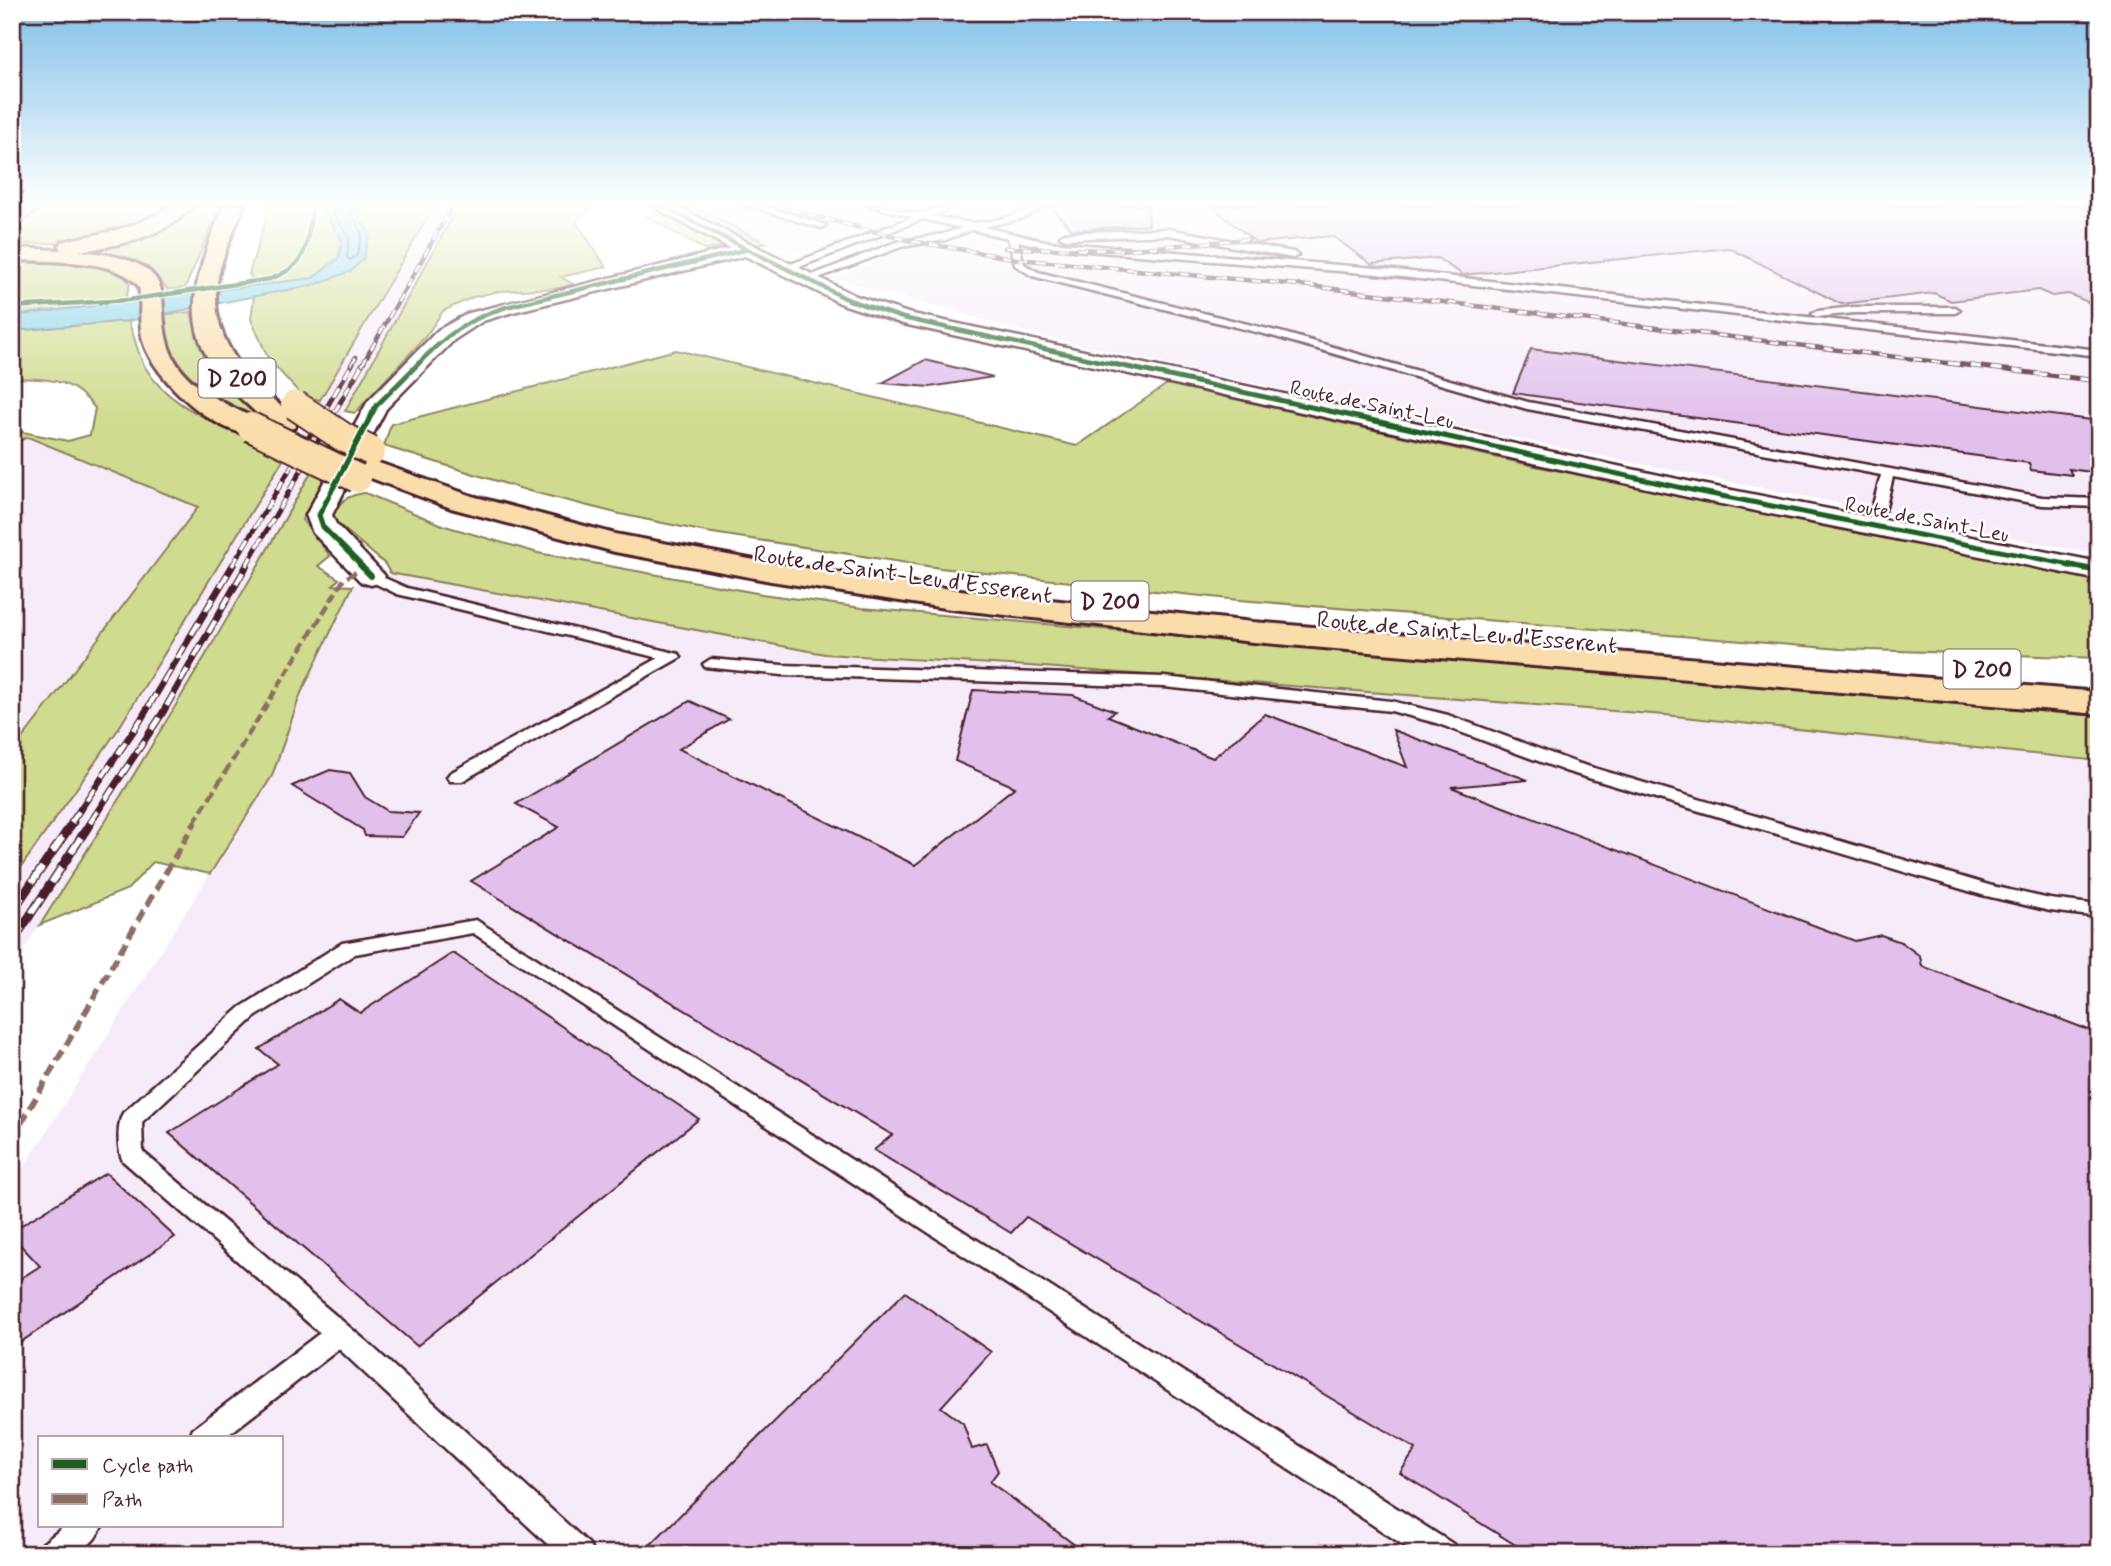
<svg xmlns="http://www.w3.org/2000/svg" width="2111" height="1566" font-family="Mynerve,sans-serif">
<rect width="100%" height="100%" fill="#fff"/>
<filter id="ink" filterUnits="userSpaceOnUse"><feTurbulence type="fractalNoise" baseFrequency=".0143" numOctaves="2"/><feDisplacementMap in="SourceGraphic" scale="14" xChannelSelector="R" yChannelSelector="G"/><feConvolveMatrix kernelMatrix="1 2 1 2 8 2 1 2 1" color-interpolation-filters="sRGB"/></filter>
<g filter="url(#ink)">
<path fill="#f6ecf9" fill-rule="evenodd" d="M435,205H459L235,607L120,799L12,968V880L117,731L320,400Z
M690,205H2099V555L1566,449L1196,371L1026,332L835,278L879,260L877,252L846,244L827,251L813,247L801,252L766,243Z
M28,437L199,507L12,752V444Z
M390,573L825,654L1044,667L1665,715L2099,761V1554H12V1186L272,776L301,693L353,586ZM40,1438H282V1526H40Z"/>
<path fill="#cfdb8e" stroke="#8c7d5c" stroke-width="2" d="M50,205H172C129,240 66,246 12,243V223Z
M191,205H221L185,288L168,290L151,270L135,263L44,251L78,248Z
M270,205H320L342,240L339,258L313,278L258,286L249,274Z
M357,205H435L320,400L302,396L268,358L251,319L254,296C291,289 335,286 363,259Z
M459,205H592L576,221L606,267L561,277L573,284L560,288L500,291L473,297L443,311L425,337L355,413L345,411Z
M669,205H690L766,243L749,247Z
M662,214L723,246L705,250L647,217Z
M12,257C44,259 111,255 130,284L124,303L12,316Z
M191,312C205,362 220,385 261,418L252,421L199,391L168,357L159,315Z
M128,321C135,336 137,353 145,367C174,417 241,427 283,460L117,731L12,880V752L198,507L28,437L12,444V430L68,441L90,435L95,408C69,376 51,380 12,378V331Z
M676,350L1077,446L1167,384L1530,465L2099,580V658L1840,649L1239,600L940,568L706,532L620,514L529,491L384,446L391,424Z
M313,469L326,476L302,520L330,556L318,566L339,579L333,585L353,586L301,693L272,776L210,874L153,862L128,889L40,925C135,776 226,624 313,469Z
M365,493L445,526L538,553L762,594L862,608L2099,716V761L1665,715L1044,667L825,654L390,573L385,564L330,517C339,502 347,495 365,493Z"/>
<path fill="#88d3e8" stroke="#6f8b9c" stroke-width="2" d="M320,205H357L361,222L370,233L363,259L351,271L317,284L128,321L12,331V316L313,278L339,258L342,240Z"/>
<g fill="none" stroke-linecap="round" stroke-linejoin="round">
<path stroke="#636777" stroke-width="2" d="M328,205L349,237L347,257L350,260L357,255L362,235L350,205"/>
</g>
<path fill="#e1c0ec" stroke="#4a1f2b" stroke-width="2" d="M1049,205H1148L1149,225L1072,230Z
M1210,205H2099V307L2069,294L2052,296L2038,290L1951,301L1934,293L1841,304L1729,248L1463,275L1437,258L1371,264L1332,236L1257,243Z
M1531,349L2099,421V473L2069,469L2072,475L2031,470L2029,463L1513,393Z
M925,360L993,377L930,387L882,383Z
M973,690L1073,695L1115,711L1108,716L1213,758L1265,714L1407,767L1393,730L1528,780L1451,787L1855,941L1881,935L1901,942L1920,956L1922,966L2099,1034V1554H1530L1400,1473L1416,1449L1026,1217L1011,1233L874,1150L892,1135L471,881L559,827L516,804L690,701L729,719L679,749L915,865L1015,787L955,761Z
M330,770L350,773L365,797L388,811L419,813L402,837L365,836L363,830L292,786Z
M453,953L699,1119L417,1346L169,1133L278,1064L259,1049L339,999L360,1013Z
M106,1173L175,1237L12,1348V1284L40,1266L12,1236V1231Z
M905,1292L991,1352L941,1407L963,1423L972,1449L987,1445L998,1471L990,1482L1087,1554H641Z"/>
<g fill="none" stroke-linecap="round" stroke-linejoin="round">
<defs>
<path id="lane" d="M745,205H759L826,225L821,228Z
M867,205C884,205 909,215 923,213C935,211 943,205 956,205L932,216C968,224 978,226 1014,215C1026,211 1032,205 1045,205L1023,218L984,227L1049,242L1376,268L2099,350V356L1376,274L1049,248L1018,241L1024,264L1038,272L1280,332L1528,402L2042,497L2099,499V507L2042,505L1893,477L1881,527L1874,531L1867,527L1881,475L1527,409L1272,336L1032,276L1015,265L1008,238L972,230L945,240L901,247L810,281L802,279L896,242L943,234L962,228L923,219L789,271H783V267L913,217Z
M1169,229L1293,252L1298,255L1293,258L1169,235L1065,239L1060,236L1065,233Z
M1854,307H1955L1960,310L1955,313H1854L1817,317L1812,314L1817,311Z
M371,572L407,588L679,654L681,657L462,781H450L447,777L450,773L659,658L397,594L366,579L364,576Z
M711,659L782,665L1164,677L1391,701L1448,715L1577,763L1992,886L2050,899L2099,905V917L2050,911L1982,895L1565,771L1436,723L1391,711L1164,687L782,675L705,667L703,664Z
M476,920L1453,1544L1457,1554H1417L473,933L355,954L255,1017L142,1122L143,1152L367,1342L589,1544L593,1554H558L339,1349L224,1438H189L193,1429L320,1333L123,1161C117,1150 117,1124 123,1113L241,1007L342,943Z
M65,1526H102C89,1556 66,1554 38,1554L42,1544Z"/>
<path id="street" d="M650,205H673L856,296L908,313L1701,484L2099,562V580L1701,500L903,324L842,304L745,256L513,312L483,321L454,340L386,409L332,515L336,524L385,576L381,582L371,585L361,582L313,533L306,515L368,401L438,330L469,313L730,248Z"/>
<path id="secondary" d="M12,205H32L12,215Z"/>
<path id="primary" d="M21,205H35L38,209L12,226V211Z
M171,205H193C168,237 116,246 79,251C107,254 159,259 162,296C164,318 163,339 174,359C191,390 230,406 260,421L264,427L260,433C221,442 153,378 143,341C138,323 142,305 139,287C119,257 44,262 12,260V248L61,250L59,246L62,242C101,232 137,231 171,205Z
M224,205H244C235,229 223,252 218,277C206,338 249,383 294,416L298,422L294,428C275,432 262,418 248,405C172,337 190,289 224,205Z
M362,457L472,496L615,534L771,563L951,589L1253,622L2099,692V714L1253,642L951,609L771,581L615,552L451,508L352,471L348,465L352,459Z"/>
</defs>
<use href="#lane" stroke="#4a1f2b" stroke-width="5"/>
<use href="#street" stroke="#4a1f2b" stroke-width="5"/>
<use href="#secondary" stroke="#4a1f2b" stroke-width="6"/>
<use href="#primary" stroke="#4a1f2b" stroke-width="6"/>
<use href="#lane" fill="#fff" fill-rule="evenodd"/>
<use href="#street" fill="#fff" fill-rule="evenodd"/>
<use href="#secondary" fill="#fff" fill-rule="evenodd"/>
<use href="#primary" fill="#faddab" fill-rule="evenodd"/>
<defs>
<path id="rail-far3" d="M773,205L911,241L1017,259L1310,286L1963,365
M1005,248L1122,250L1249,239
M351,365L356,357
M362,365L453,205"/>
<path id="rail-far2" d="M1948,363L2099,381
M232,566L353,363
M246,566L363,363"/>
<path id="rail-far1" d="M71,823L140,721L233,565
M90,823L162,714L247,565"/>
<path id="rail" d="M12,912L73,822
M12,943L91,822"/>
</defs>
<use href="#rail-far3" stroke="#4a1f2b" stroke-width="4.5"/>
<use href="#rail-far2" stroke="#4a1f2b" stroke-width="5"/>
<use href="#rail-far1" stroke="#4a1f2b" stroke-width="7"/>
<use href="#rail" stroke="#4a1f2b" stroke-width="9"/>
<use href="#rail-far3" stroke="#fff" stroke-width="2.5" stroke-dasharray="9" stroke-linecap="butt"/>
<use href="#rail-far2" stroke="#fff" stroke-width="3.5" stroke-dasharray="11" stroke-linecap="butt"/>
<use href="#rail-far1" stroke="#fff" stroke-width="4.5" stroke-dasharray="14" stroke-linecap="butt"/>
<use href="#rail" stroke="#fff" stroke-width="6" stroke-dasharray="18" stroke-linecap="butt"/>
<defs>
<path id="primary-bridge" d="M295,405L343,437L371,451
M251,427L357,478"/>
</defs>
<use href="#primary-bridge" stroke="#4a1f2b" stroke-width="32" stroke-linecap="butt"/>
<use href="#primary-bridge" stroke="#faddab" stroke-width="28"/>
<path stroke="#8d6e63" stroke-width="4.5" stroke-dasharray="10 4.5" stroke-linecap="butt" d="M194,823L344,579L361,569"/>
<path stroke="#8d6e63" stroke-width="6" stroke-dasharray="12 6" stroke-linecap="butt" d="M12,1139L195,822"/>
<defs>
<path id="cycleway-far2" d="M659,205L849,300L903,318L1117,365
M12,307L128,300L270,279C312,264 305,243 313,205
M417,365C446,335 466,320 506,307L745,250"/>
<path id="cycleway-far1" d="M1109,363L1701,492L2076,566
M362,566L323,527L319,515L376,406L419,363"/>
<path id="cycleway" d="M360,565L371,576
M2067,565L2099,571"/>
</defs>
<use href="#cycleway-far2" stroke="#fff" stroke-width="7"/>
<use href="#cycleway-far1" stroke="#fff" stroke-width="9"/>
<use href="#cycleway" stroke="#fff" stroke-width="10"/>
<use href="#cycleway-far2" stroke="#1b5e20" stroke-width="4.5"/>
<use href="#cycleway-far1" stroke="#1b5e20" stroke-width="5"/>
<use href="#cycleway" stroke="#1b5e20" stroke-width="6"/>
</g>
</g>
<linearGradient id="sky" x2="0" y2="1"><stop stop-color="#81c0e8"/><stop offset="0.48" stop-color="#fff"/><stop offset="1" stop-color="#fff" stop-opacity="0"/></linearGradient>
<rect width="2111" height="424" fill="url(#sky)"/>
<g text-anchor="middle" stroke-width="5" stroke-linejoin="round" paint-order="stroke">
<g font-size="21" fill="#4a1f2b" stroke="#fff">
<text transform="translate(1372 404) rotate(12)" y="7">Route de Saint-Leu</text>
<text transform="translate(1927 519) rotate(11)" y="7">Route de Saint-Leu</text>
</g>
<g fill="#fff" stroke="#80626b" stroke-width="2">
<rect x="198.5" y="358.5" width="77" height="39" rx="5"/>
<rect x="1071.5" y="581.5" width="77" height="39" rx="5"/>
<rect x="1943.5" y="649.5" width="77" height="39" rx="5"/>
</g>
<g font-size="23" font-weight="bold" fill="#4a1f2b">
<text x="237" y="386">D 200</text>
<text x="1110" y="609">D 200</text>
<text x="1982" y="677">D 200</text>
</g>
<g font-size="24" fill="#4a1f2b" stroke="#fff">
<text transform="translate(903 574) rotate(8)" y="8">Route de Saint-Leu d'Esserent</text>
<text transform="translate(1467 632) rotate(5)" y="8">Route de Saint-Leu d'Esserent</text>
</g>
</g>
<rect width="2111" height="1566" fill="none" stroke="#fff" stroke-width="42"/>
<rect x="21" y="21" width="2069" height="1524" fill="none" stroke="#4a1f2b" stroke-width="2.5" filter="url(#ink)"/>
<rect x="38" y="1436" width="245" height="91" fill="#ffffff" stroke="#b7a5aa" stroke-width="2"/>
<rect x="52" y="1459" width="35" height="10" fill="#1b5e20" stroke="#b7a5aa" stroke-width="2"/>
<text x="102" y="1472" font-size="21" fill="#4a1f2b">Cycle path</text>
<rect x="52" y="1494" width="35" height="10" fill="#8d6e63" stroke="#b7a5aa" stroke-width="2"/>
<text x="102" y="1506" font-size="21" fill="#4a1f2b">Path</text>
</svg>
